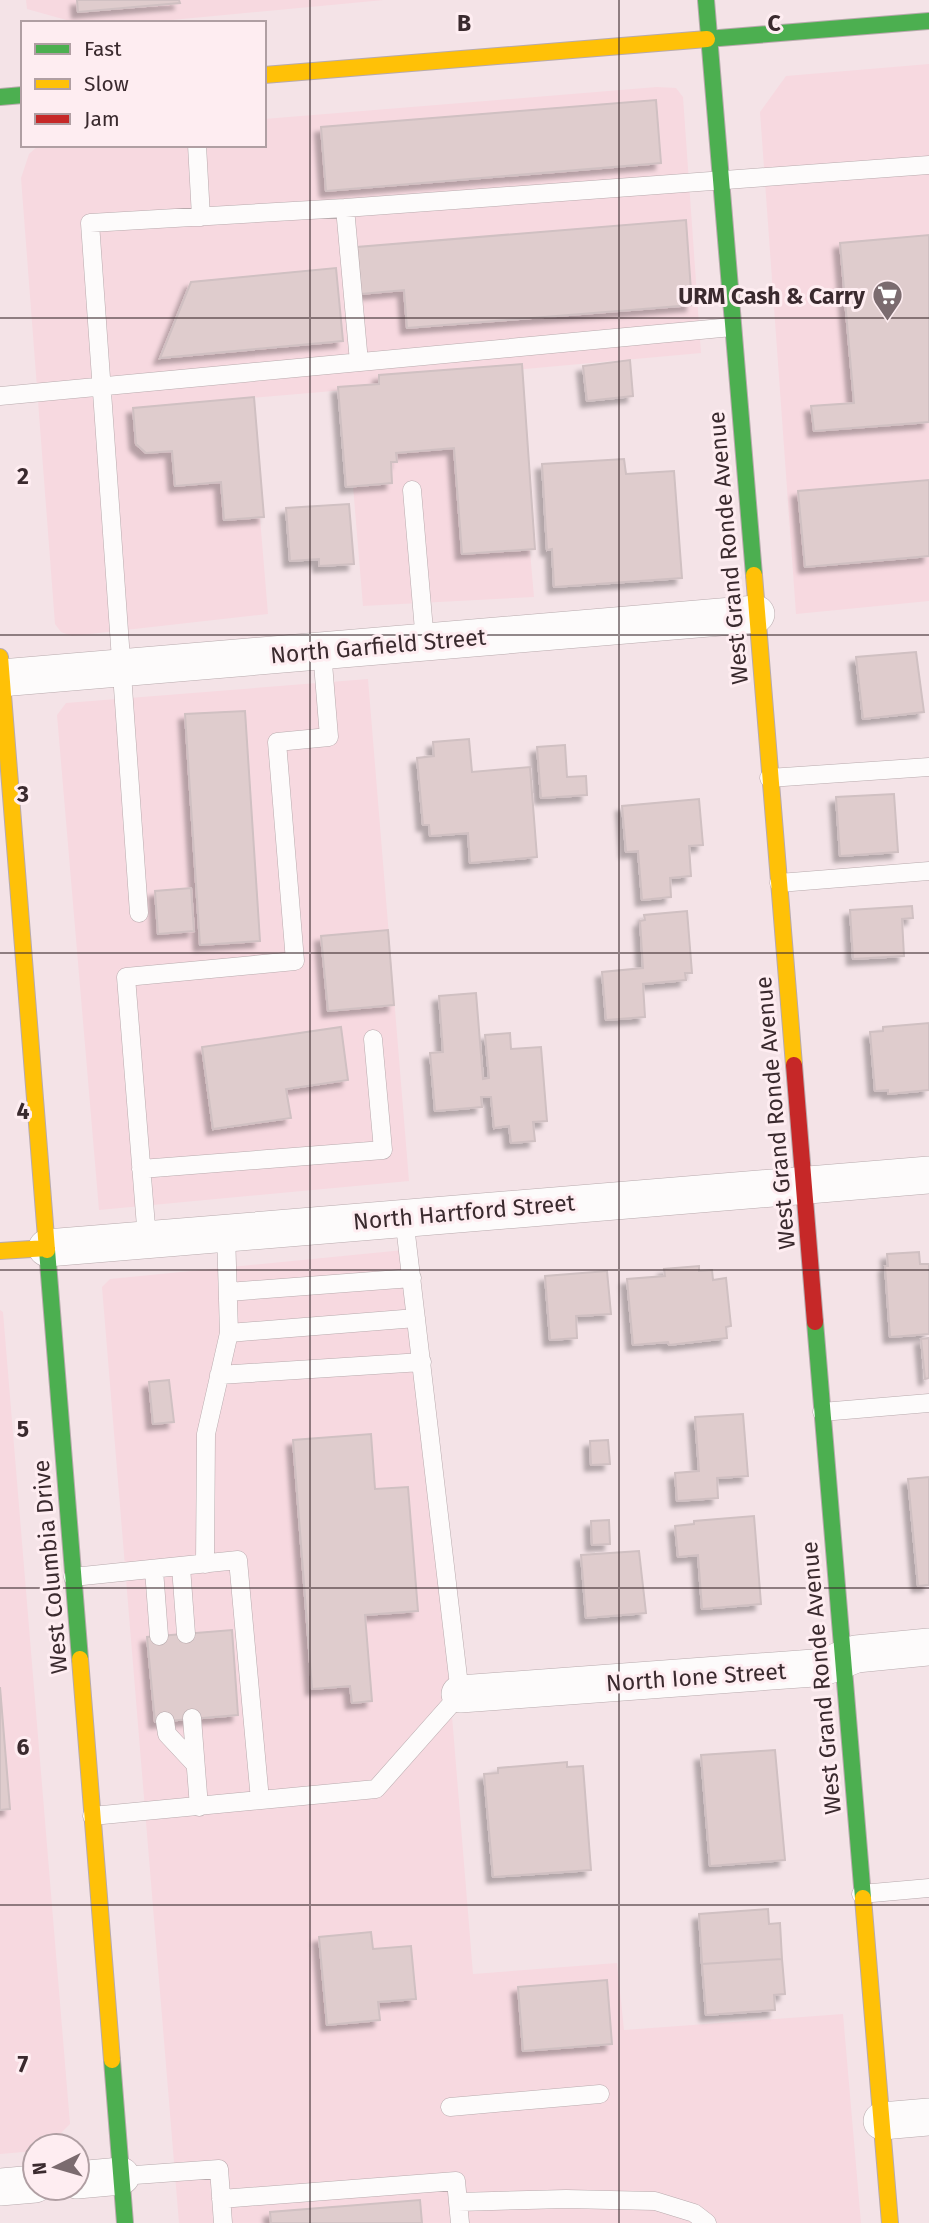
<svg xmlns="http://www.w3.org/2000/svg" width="929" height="2223" font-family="'Fira Sans',sans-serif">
<defs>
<filter id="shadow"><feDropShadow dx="-6" dy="6" stdDeviation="2" flood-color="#0004"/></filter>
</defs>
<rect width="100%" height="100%" fill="#f4e3e7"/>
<path fill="#f7d9e0" d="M26,0H384L140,23H77L27,9Z
M929,64V601L796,614L760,112L786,76Z
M657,87L676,88L683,97L701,353L514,370L534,597L363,606L345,390L250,398L268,614L72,636L61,632L55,624L21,178L29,154L39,145H264V119Z
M368,679L409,1181L99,1210L57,715L66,703Z
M414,1249L473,1974L617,1963L624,2030L843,2014L861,2223H179L102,1287L110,1279Z
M0,1310L3,1312L70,2124L48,2146H35V2151L0,2154Z"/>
<path fill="#dfcccd" stroke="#d0c0c2" stroke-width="2" filter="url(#shadow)" d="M77,0H179L180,3L78,12Z
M656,100L661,163L326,191L321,127Z
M686,220L692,305L407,328L404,290L361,294L357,247Z
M929,235V422L814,431L811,406L854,403L840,243Z
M336,268L343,341L160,358L191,282Z
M630,360L633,396L587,401L583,366Z
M522,364L535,549L462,554L454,448L396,453L397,462H391L392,483L346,487L338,387L379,384V375Z
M254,397L264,517L224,520L221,482L175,486L172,451L146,453L136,444L133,408Z
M624,459L626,474L674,471L682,578L554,587L552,549L547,550L542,464Z
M929,480V556L805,567L798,491Z
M349,504L354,564L319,566V559L290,561L286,508Z
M916,652L924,712L863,719L856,657Z
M245,711L260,941L200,945L185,714Z
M469,739L472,772L530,767L537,857L470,863L468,833L430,836L429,825H423L417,758L434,756L433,742Z
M565,745L567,777L586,776L587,795L541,798L537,747Z
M894,794L898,852L840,856L836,797Z
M699,799L703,845L689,846L691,876L670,878L671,897L642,900L638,851L626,852L622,806Z
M191,888L194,931L158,934L155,891Z
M912,906L913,918L902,919L904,956L853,959L850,910Z
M687,911L692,973H685L686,980L643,984L645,1017L606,1020L602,972L643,968L640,921L645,920L644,915Z
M388,930L394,1005L328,1011L321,936Z
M476,993L483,1079L489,1078L485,1035L510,1033L511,1049L541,1047L547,1121L533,1122L535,1141L511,1143L509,1126L494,1128L491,1097H481L482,1107L435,1111L430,1053L443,1052L439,996Z
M929,1023V1090L888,1094V1090L875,1091L870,1032L883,1031V1027Z
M341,1027L348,1080L286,1089L291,1118L213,1129L202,1047Z
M919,1252L920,1264H929V1334L890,1337L885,1266H888L887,1254Z
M699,1266V1271L712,1270L713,1280L726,1278L731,1326L726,1327L727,1338L669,1345L668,1342L633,1345L627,1279L665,1276L664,1269Z
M607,1271L611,1314L576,1316L577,1338L550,1340L545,1276Z
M929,1338V1378L925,1379L921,1339Z
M169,1380L174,1422L153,1424L149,1382Z
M743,1414L748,1476L717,1478L718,1498L677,1501L675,1473L699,1471L695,1417Z
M371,1434L375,1489L408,1487L418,1611L365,1615L372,1701L352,1703L350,1686L312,1689L293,1440Z
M608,1440L610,1464L591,1465L590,1441Z
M929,1477V1585L918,1586L908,1479Z
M754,1516L761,1604L702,1609L698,1555L678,1557L675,1526L694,1524V1521Z
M609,1520L610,1544L592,1545L591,1521Z
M639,1551L646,1613L586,1618L581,1555Z
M232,1630L238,1715L155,1722L147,1637Z
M0,1687L10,1809L0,1810Z
M775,1750L785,1860L710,1866L701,1755Z
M567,1762V1767L583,1766L591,1870L493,1877L484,1774L498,1773V1768Z
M768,1909L769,1924L780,1923L782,1959L702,1964L699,1914Z
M371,1932L373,1949L411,1946L416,1999L378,2002L380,2020L327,2025L319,1937Z
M782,1959L785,1994L774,1995L775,2010L706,2015L702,1964Z
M607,1980L612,2044L523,2051L518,1987Z
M420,2200L422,2223H271L270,2212Z"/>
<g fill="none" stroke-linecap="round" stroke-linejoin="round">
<defs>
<path id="lane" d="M197,145L201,217
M359,362L345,208L929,165
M0,396L732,327
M412,490L425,642
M769,778L929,767
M779,883L929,871
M139,913L90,223L345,208
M141,1169L383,1150L373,1039
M147,1239L126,977L295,961L277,742L329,737L322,651
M228,1292L412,1278
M229,1333L416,1318
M219,1375L422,1362
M822,1412L929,1403
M205,1564L206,1434L229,1333L226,1232
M181,1567L186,1634
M154,1570L159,1636
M73,1577L238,1560L260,1800
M192,1718L199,1807
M165,1721L167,1734L195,1764
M92,1816L376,1789L460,1694L404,1217
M861,1894L929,1888
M450,2107L600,2094
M121,2176L219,2169L223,2223
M221,2199L456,2181L460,2223
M458,2202L566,2199L655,2201L694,2213L707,2223"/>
<path id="street" d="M0,678L756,614
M47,1248L929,1175
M460,1694L814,1668L829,1665L856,1654L929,1647
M882,2121L929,2117
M77,2180L121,2176
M0,2187L35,2184"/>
<path id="fast" d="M706,0L754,575
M707,39L929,21
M0,97L23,95
M47,1250L80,1659
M815,1322L863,1898
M112,2060L125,2223"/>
<path id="slow" d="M264,75L707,39
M754,575L794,1065
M0,657L47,1250
M0,1251L47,1248
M80,1659L112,2060
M863,1898L890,2223"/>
<path id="jam" d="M794,1065L815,1322"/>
</defs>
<use href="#lane" stroke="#b8aaad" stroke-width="19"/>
<use href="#street" stroke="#b8aaad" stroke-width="38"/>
<use href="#fast" stroke="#b8aaad" stroke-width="18"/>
<use href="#slow" stroke="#b8aaad" stroke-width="18"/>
<use href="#jam" stroke="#b8aaad" stroke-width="18"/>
<use href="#lane" stroke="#fdfbfb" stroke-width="18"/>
<use href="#street" stroke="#fdfbfb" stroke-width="37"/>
<use href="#fast" stroke="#4caf50" stroke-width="16"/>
<use href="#slow" stroke="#ffc107" stroke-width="16"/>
<use href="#jam" stroke="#c62828" stroke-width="16"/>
</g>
<path fill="none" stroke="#3a2a2e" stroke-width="2" stroke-opacity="0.55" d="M310,0V2223M619,0V2223M0,318H929M0,635H929M0,953H929M0,1270H929M0,1588H929M0,1905H929"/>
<defs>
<symbol id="supermarket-pin" viewBox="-11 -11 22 30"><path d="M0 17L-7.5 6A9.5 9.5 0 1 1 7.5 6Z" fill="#7b6b6f" stroke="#feedf1"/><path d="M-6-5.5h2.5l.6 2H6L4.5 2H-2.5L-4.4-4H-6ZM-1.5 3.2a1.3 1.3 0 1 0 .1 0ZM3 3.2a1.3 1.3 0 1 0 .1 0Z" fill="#fff"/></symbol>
</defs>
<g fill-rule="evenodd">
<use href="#supermarket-pin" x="870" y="278" width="35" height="47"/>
</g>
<g text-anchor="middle" stroke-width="6" stroke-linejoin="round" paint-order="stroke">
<g font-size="23" font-weight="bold" fill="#3a2a2e" stroke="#feedf1" text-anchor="end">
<text x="865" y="304">URM Cash &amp; Carry</text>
</g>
<g font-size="23" fill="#3a2a2e" stroke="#feedf1">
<text transform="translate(728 548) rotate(-95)" y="8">West Grand Ronde Avenue</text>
<text transform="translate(378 646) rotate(-5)" y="8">North Garfield Street</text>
<text transform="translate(775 1113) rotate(-95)" y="8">West Grand Ronde Avenue</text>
<text transform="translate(464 1212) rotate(-5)" y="8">North Hartford Street</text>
<text transform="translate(50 1567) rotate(-95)" y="8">West Columbia Drive</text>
<text transform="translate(696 1677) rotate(-4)" y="8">North Ione Street</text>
<text transform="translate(821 1678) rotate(-95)" y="8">West Grand Ronde Avenue</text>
</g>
</g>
<g font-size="23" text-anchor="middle" font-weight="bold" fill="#3a2a2e" stroke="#feedf1" stroke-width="6" stroke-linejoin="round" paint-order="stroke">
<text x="464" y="31">B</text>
<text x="774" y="31">C</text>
<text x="23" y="484">2</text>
<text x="23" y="802">3</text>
<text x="23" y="1119">4</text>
<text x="23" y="1437">5</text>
<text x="23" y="1755">6</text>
<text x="23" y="2072">7</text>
</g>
<rect x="21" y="21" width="245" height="126" fill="#feedf1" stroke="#b09fa3" stroke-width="2"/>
<rect x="35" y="44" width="35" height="10" fill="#4caf50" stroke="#b09fa3" stroke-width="2"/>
<text x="84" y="56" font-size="21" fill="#3a2a2e">Fast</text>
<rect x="35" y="79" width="35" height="10" fill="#ffc107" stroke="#b09fa3" stroke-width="2"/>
<text x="84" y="91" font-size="21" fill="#3a2a2e">Slow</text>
<rect x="35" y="114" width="35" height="10" fill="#c62828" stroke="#b09fa3" stroke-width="2"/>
<text x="84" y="126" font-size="21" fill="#3a2a2e">Jam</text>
<g transform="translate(56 2167) rotate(265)"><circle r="33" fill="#feedf1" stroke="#b09fa3" stroke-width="2"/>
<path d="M0-5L12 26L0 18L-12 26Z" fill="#7b6b6f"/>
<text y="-10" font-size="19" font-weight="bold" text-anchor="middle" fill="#3a2a2e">N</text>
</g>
</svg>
